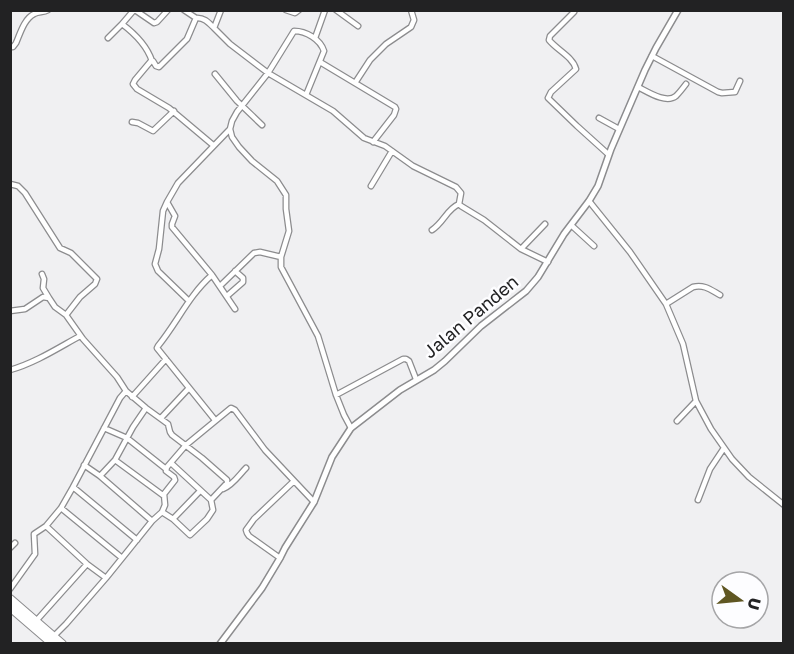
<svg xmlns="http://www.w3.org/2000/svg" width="794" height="654" font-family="'Golos Text',sans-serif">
<rect width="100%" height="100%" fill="#f0f0f2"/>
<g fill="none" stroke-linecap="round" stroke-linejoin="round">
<defs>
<path id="minor" d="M135,10L154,23L157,22L168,10
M184,10L196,18
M221,10L214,28L230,44L268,73L333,111L364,138L385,146L413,166L456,187L461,193L459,204L461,206L484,220L521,249L548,262
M286,10L295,13L299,10
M336,10L358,26
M574,12L550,36L549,40C557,50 573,57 576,69L551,92L548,98L577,126L608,154
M122,24L134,10
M108,38L122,24C134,33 147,46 152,61
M315,38L325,10
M10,47H13L16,43C20,34 24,19 34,14C39,11 43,13 48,10
M652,56L718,92L722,93L735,92L740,81
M320,62L395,107L396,109L394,115L373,142
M215,74L237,101L262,125
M355,83L370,60L386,44L411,27L414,20L411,10
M638,87C648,92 666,104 676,96C679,93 683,88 686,84
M306,95L324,51C320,39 306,31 294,31L268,73L237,112L232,121L230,129L232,137L239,147L252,161L277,181L286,195V209L289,231L281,257V267L318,336L336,395L344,415L351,428
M599,118L619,129
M132,122L138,123L153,131L174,111
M230,129L178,183L167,202L175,216L172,224V227L212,275L235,309
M213,145L169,108L137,89L133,84L135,80L151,61H153L156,66L159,67L187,39L196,18C204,17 209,23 214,28
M10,184L18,186L25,193L60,248L71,253L97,279L95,284L80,297L66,315
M371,186L392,151
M589,201L630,252L666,304L683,344L696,401L711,429L732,459L749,477L784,505
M167,202L163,211L159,249L155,264L158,271L189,301
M571,225L594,246
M432,230C444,222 447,209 459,204
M521,249L545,224
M42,274L44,279L43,288L49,298
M212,275C189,295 177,323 158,346L157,348L215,420
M220,286L254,253L260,252L281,257
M227,296L243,282V278L235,271
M666,304L693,287C704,284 711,290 720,295
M10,311L25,309L43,297L49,298L55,307L66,315L83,339L117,377L126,391L146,408L168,424L170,432L172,435L202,458L227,480V483L211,500
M10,370C35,363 58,348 80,336
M336,395L403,359H406L409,361L416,379
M132,397L166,359
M161,418L189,388
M677,421L696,401
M104,428L127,438L166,469
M115,460L164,496
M84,465L100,476L152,521
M100,476L115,460L133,427L146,408
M73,487L137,540
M223,489C233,485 239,475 246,468
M698,500L710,469L724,448
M61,508L122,558
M162,512L173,519L190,535L207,519L213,510L211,500L171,463
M173,519L200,491
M46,526L87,564L106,578
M10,548L15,543
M280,558L249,536L247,533L246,530L254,519L294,481
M10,589L35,554L34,534L46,526L61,508L73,487L120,398L126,391
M36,621L87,564
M53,637L66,624L106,578L152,521L162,512L165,505L164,494L175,480L174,477L166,471L167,467L186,445L231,408L235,410L265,450L314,502"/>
<path id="tertiary" d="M220,644L262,588L280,558L285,548L314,502L332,457L351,428L400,390L434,370L445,361L481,326L526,291L538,277L564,234L589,201L598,186L611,149L645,70L656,48L678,10"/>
<path id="trunk" d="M10,599L62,644
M10,607L53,644"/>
</defs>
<use href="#minor" stroke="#8c8c8e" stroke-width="7"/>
<use href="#tertiary" stroke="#8c8c8e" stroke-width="8"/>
<use href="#trunk" stroke="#8c8c8e" stroke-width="10"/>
<use href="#minor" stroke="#fff" stroke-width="4.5"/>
<use href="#tertiary" stroke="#fff" stroke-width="5"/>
<use href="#trunk" stroke="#fff" stroke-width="8"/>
</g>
<g text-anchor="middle" stroke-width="5" stroke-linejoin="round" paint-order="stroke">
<g font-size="18" fill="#222223" stroke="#fdfdff">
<text transform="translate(471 317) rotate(-40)" y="6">Jalan Panden</text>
</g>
</g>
<rect width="794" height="654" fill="none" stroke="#222223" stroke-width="24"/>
<g transform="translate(740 600) rotate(105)"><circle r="28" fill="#fdfdff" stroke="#a5a5a7" stroke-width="1.5"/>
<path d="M0-4.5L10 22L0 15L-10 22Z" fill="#5f5622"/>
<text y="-9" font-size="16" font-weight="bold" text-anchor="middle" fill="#222223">U</text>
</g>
</svg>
